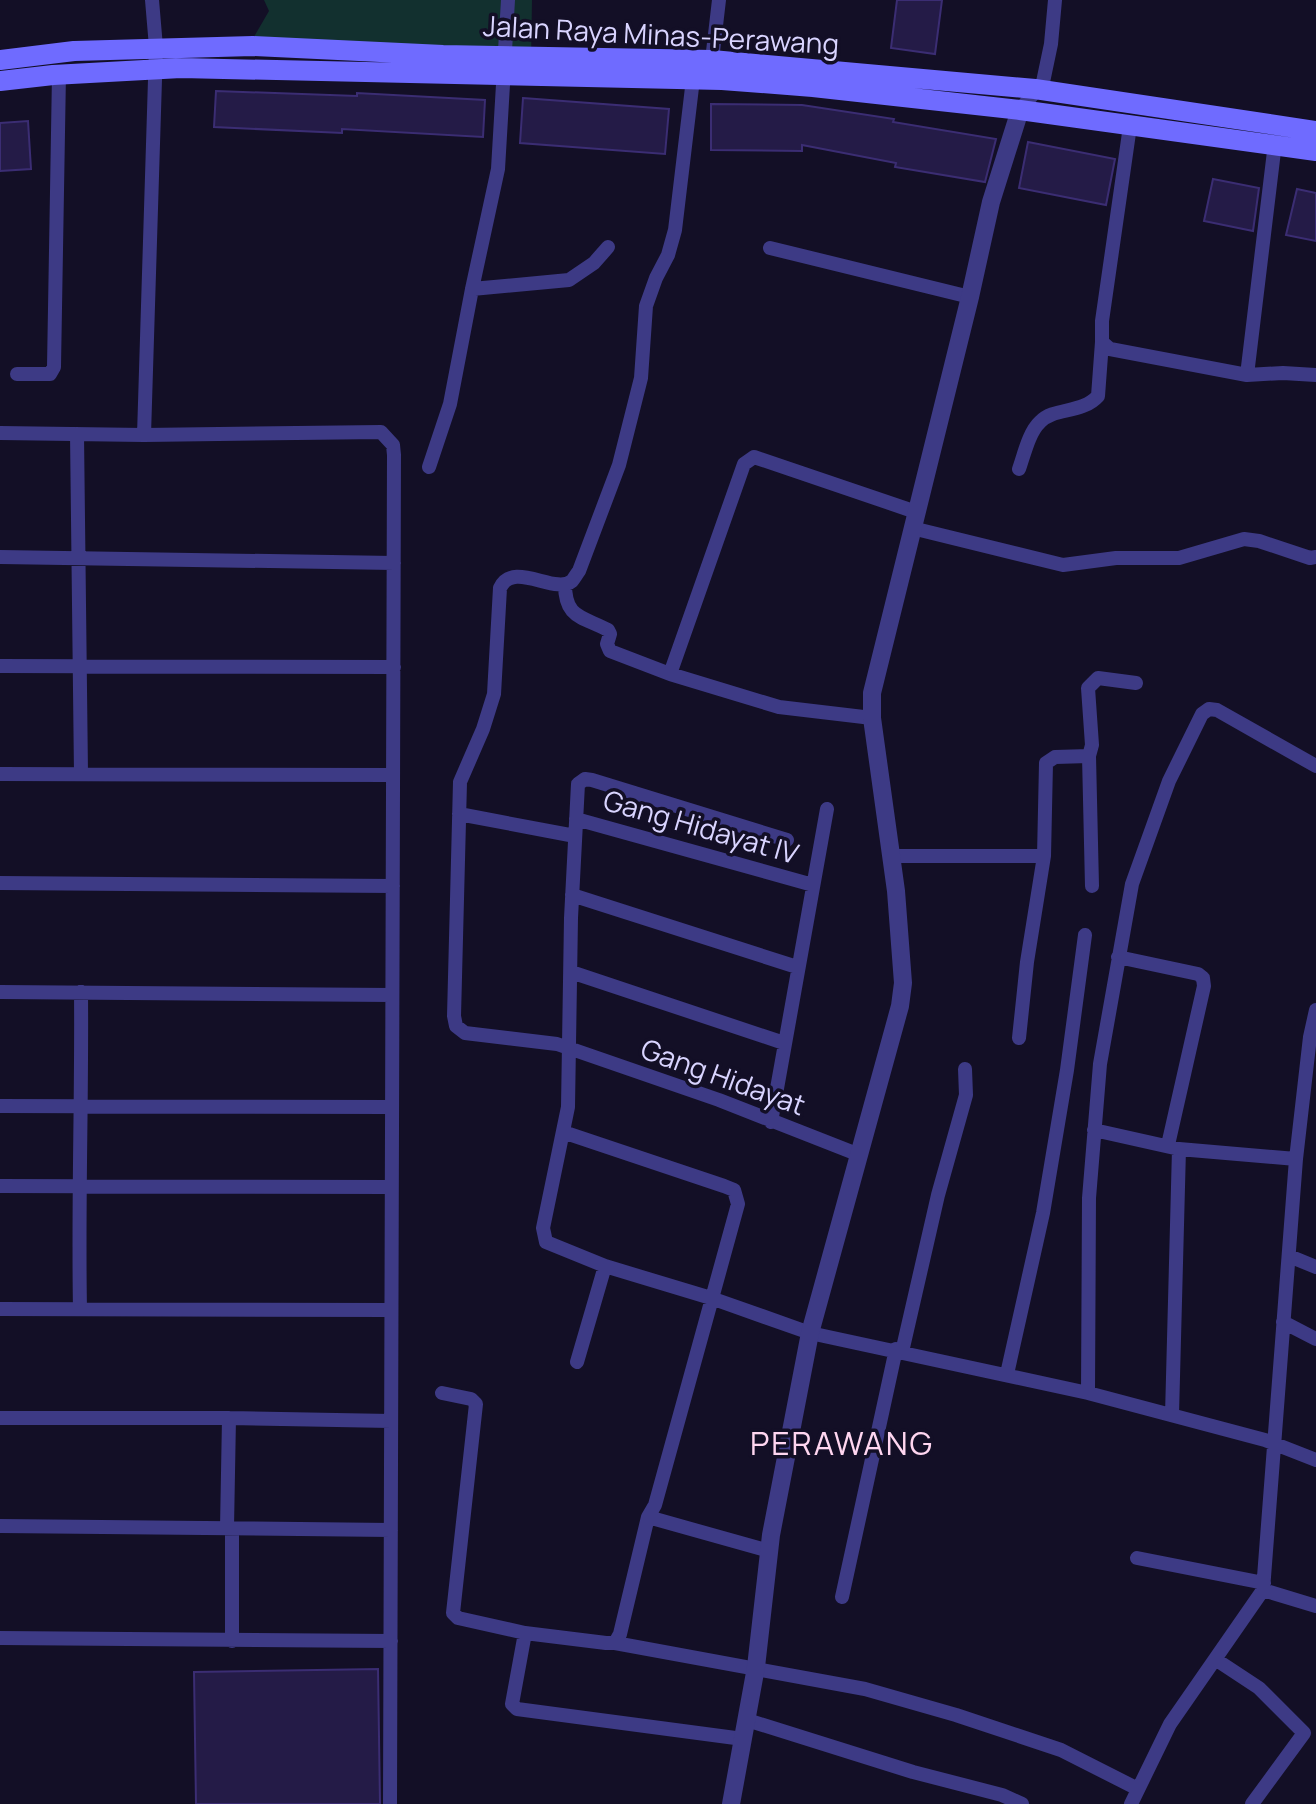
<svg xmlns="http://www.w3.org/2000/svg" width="1316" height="1804" font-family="Manrope,sans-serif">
<rect width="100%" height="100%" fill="#130f26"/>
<path fill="#12302f" d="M264,0H532L531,61L245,52L269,11Z"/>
<path fill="#241b47" stroke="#3b2d73" stroke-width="2" d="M897,0H942L935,54L891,48Z
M216,91L357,96V93L485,100L483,137L342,129V133L214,127Z
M523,98L669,109L665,154L520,143Z
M711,104L802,105L894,119L893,122L996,139L985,182L895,167L896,163L802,145V151L711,150Z
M28,121L31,169L0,171V123Z
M1028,142L1115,159L1106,205L1019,188Z
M1213,179L1259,188L1253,231L1204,221Z
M1297,189L1316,193V241L1286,235Z
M378,1669L380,1804H196L194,1672Z"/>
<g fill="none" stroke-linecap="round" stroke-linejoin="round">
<path stroke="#3d3a85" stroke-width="14" d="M152,0L156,47L144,435L381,432L393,445L394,455L390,1804
M712,60L719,0
M693,79L675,230L668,255L656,278L646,306L641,378L619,465L579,571C578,572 573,580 572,581C555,595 513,560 500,588L494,694L483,729L460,782L454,1016L456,1026L465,1033L557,1044L719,1100L857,1154
M1020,110L1043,82L1051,44L1055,0
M1130,126L1102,321V342L1110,349L1247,375L1283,373L1316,375
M770,248L970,297
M472,289L569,280L594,263L608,247
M17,374H50L54,367L59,74
M1247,375L1275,143
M0,433L144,435
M77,434L81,774
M429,467L450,404L472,289L498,169L508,0
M1019,469C1024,455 1029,432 1040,422C1054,407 1082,414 1098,396L1102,342
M912,528L1063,565L1116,558H1179L1244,539L1259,541L1310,558L1316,557
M0,557L394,563
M565,584C565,618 581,616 608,630L610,634L607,644L610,651L670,674
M0,666L394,667
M872,718L779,707L670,674L744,464L754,457L916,512
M1089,756L1092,886
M0,774L393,775
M459,814L575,836
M576,819L813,885
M787,840L592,780L585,779L578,784L571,918L568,1107L543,1228L546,1242L605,1266L711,1298L810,1333L1088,1393L1265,1440L1316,1460
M891,856H1044L1046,763L1055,757L1089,756L1092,745L1088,688L1098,678L1136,683
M0,883L393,886
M572,895L797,967
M1118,957L1198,974L1203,978L1204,986L1168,1145
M571,972L784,1043
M0,992L392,995
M1019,1038L1027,962L1044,856
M0,1106L391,1107
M771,1122L827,809
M1094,1130L1179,1149L1296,1159
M563,1132L724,1186L734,1190L738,1204L655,1505L648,1517L620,1634L615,1643H606L525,1633L512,1704L517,1709L743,1739
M0,1186L391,1187
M1289,1256L1316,1267
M0,1309L391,1310
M80,1309C78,1203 82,1098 81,992
M1283,1322L1316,1339
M902,1352L938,1195L966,1095L965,1069
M577,1362L605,1266
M1007,1374L1043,1213L1067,1070L1085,935
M442,1393L471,1399L476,1404L453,1613L458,1618L525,1633
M1088,1393L1089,1198L1100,1064L1132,884L1169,781L1202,714L1209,709L1217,710L1316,766
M1172,1415L1179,1149
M0,1418H229L391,1421
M648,1517L769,1551
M0,1526L391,1530
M227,1528L229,1418
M232,1528V1641
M1137,1558L1264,1583
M1263,1590L1316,1606
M842,1597L896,1349
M0,1638L391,1641
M615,1643L865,1689L956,1715L1061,1750L1138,1789
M1215,1659L1259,1688L1304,1733L1252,1804
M747,1720L913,1772L1002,1795L1022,1804
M1131,1804L1170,1724L1263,1590L1296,1159L1310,1037L1316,1010"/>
<path stroke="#3d3a85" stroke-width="18" d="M731,1804L756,1667L771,1535L810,1333L900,1006L903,983L896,891L872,718V693L970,297L991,202L1020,110"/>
<path stroke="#6f6bff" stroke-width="20" d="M0,60L74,51L253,46L443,55L712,60L1035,89L1316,131
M0,81L53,75L181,68L722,80L813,87L1020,110L1316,151"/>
</g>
<g text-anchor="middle" stroke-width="7" stroke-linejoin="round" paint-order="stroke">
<g font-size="28" fill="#d9d4ff" stroke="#130f26">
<text transform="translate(661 35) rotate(3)" y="10">Jalan Raya Minas-Perawang</text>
<text transform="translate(701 827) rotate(16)" y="10">Gang Hidayat IV</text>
<text transform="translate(723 1077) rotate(20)" y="10">Gang Hidayat</text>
</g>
<g font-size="32" letter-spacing="2" fill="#ffd6f0" stroke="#130f26">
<text x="842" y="1455">PERAWANG</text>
</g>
</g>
</svg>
